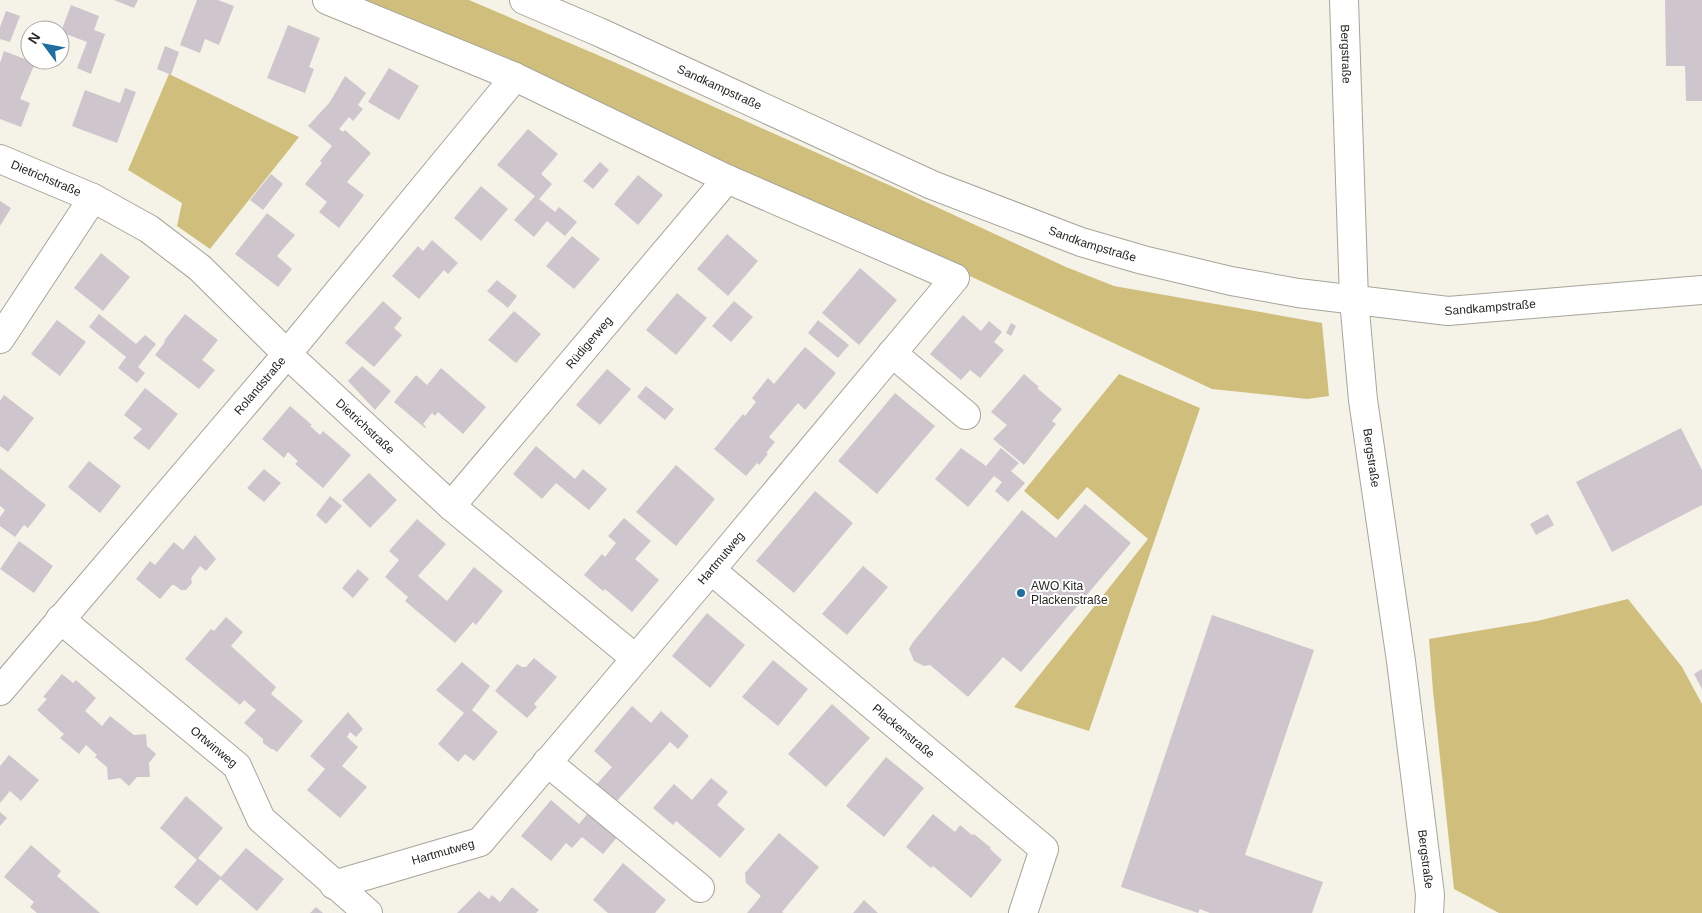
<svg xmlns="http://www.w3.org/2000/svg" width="1702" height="913" font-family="Helvetica,sans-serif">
<rect width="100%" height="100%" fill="#f5f2e7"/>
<path fill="#d0bf7c" d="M343,0H469L614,62L900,190L1066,267L1114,286L1322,323L1329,396L1307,399L1212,389L957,270Z
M169,74L299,137L210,249L177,226L182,203L128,170Z
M1119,374L1200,408L1089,731L1014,707L1148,539L1087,487L1058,520L1024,491Z
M1628,599L1682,667L1702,704V913H1499L1454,889L1433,691L1429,639L1537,621Z"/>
<path fill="#cfc6cd" d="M114,0H138L134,8Z
M197,0H218L234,6L219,45L205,39L200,53L180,45Z
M1665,0H1702V101H1686L1685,66H1666Z
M71,5L99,16L94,30L105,34L91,74L77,68L87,42L61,32Z
M6,11L20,16L10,42L0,39V27Z
M288,25L320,38L309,67L314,69L305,93L267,78Z
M165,46L179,52L171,75L157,69Z
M4,51L35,63L20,99L30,103L21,127L0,119V63Z
M389,68L419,86L399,120L368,102Z
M345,76L366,93L358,105L363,109L353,121L349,117L339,129L343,132L345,130L371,153L347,182L364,195L339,228L319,212L327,202L305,184L322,163L320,161L332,146L308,126L330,102Z
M125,88L136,92L117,143L72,126L85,90L120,103Z
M528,129L558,154L541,174L552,184L539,199L555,212L559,207L577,222L565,236L547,221L534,237L514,220L535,196L497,165Z
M600,162L609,170L593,189L583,181Z
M271,174L283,184L263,210L250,200Z
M638,175L663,195L638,225L614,204Z
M481,186L508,209L481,241L454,218Z
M0,201L11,208L0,226Z
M267,213L295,235L277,256L292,269L278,287L235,254Z
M727,234L758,261L728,296L697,269Z
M572,236L600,259L574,289L546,266Z
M432,240L458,263L448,274L444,270L419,299L392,276L418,246L423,251Z
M101,253L130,277L103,311L74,288Z
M860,268L897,300L859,345L822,313Z
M497,280L517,296L508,308L487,291Z
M677,293L707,318L676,355L646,330Z
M383,301L402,318L394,328L402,335L374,367L345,343Z
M734,301L753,317L731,342L712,326Z
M514,311L541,334L516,363L488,340Z
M99,314L136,344L145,335L156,344L138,367L145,373L137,383L118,368L126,357L89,327Z
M185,314L218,340L202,360L215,370L199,389L155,355L165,342L164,341Z
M963,315L981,331L989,321L1002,332L994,342L1004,350L980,378L970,370L961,380L930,354Z
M57,320L86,342L60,376L31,354Z
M818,320L849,345L838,358L808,333Z
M1011,323L1016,326L1011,336L1006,333Z
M805,347L836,373L805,410L798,403L769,437L775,442L766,453L768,454L759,465L757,463L746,476L714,449L743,414L745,416L756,402L752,398L768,378L774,384Z
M362,366L391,391L375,410L348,381Z
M441,368L486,407L463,434L438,412L435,416L432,413L423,424L426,427L425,428L394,402L416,375L427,385Z
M607,369L631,389L600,425L576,405Z
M1024,374L1039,387L1037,388L1062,409L1052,421L1056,424L1024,465L993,439L1007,425L991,412Z
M646,386L674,409L665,420L637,397Z
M145,388L178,414L149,450L133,438L142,429L124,415Z
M895,393L935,426L877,494L838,461Z
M4,395L34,418L8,452L0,446V401Z
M290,406L312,425L310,426L320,435L323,431L351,455L323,488L295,464L298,461L288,452L284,458L262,439Z
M1681,428L1702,470V505L1612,552L1576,482Z
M536,446L575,479L583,469L607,489L589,510L556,483L542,499L513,474Z
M961,448L986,466L1001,448L1019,463L1011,471L1025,483L1008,502L995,491L1002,482L994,476L968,507L935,479Z
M89,461L121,486L100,513L68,487Z
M676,465L715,499L676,546L636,512Z
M0,468L46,505L28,528L24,525L15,537L0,526V517L5,510L0,506Z
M264,469L281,483L264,502L247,488Z
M369,473L397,500L370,528L342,500Z
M815,491L853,523L794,593L756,561Z
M330,496L342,506L326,524L316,515Z
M1085,504L1131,543L1021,672L1003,657L968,697L930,665L924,666L914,661L909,649L913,642L1022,510L1056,538Z
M1548,514L1554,525L1536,535L1530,524Z
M624,518L651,541L635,559L659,580L632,612L605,589L603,591L584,575L602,554L605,557L616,543L608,536Z
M417,519L446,544L418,576L433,589L447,601L474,567L503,591L476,625L473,622L455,643L405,601L408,597L385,577L399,560L389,551Z
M195,535L216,559L206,571L200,566L191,578L192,583L186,590H181L174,585H172L160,599L136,579L150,561L155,565L174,542L183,550Z
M19,541L53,566L34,593L0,569Z
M863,566L888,587L847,635L822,614Z
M358,569L369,579L353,598L342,588Z
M707,613L745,645L710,688L672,656Z
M1212,615L1314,650L1245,855L1323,882L1312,913H1210L1200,909L1198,913L1121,887Z
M226,617L243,632L231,646L276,687L271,694L303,721L277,752L273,749H271L263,743V739L244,723L256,710L244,700L240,705L185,659L211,629L214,631Z
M534,658L557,677L534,704L537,707L527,718L495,691L517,664L522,667H526Z
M773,660L808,689L778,726L742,697Z
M462,662L490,686L472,710L498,732L474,761L465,754L458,762L438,744L464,713L436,690Z
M1702,669V689L1694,674Z
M62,674L73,683L76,680L96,698L85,711L102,726L110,716L134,735L146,734L147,746L156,754L149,763L150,777H137L129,786L120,778L108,780L107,767L95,757L97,755L86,745L79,754L60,738L64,734L37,710L47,699L43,697Z
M832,704L870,738L826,787L788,754Z
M632,706L651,723L661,711L689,736L678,749L670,742L616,802L596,785L612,767L594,751Z
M348,712L363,729L356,737L350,732L347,737L358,747L342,766L367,787L340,818L307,790L325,769L310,756Z
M9,755L39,780L21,801L10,791L0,803V766Z
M886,757L924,788L884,837L846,806Z
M711,778L728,792L717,805L745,829L720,858L676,821L673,825L653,808L674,784L692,800Z
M186,796L223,828L198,858L221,877L246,848L284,879L257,911L220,879L197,906L174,887L197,860L160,828Z
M551,800L579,824L589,812L618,836L603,854L582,837L572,848L566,843L551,861L521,836Z
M0,812L7,818L0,826Z
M933,814L955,832L960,825L972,835L974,834L991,848L990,849L1002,860L971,898L933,866L931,868L906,847Z
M779,833L819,867L782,912L784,913H747L761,896L746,883L745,873Z
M31,845L61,871L57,876L100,913H37L30,907L34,902L4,877Z
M623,863L666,900L655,913H608L593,900Z
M512,887L539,910L536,913H457L479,891L489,899L492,895L500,902Z
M864,900L878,913H853Z
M316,907L323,913H310Z"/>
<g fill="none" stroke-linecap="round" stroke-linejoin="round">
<defs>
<g id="street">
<path d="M327,0L515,77L727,179L955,278L711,570L480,842L334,885"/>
<path id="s1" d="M1344,0L1354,300L1363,400L1401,661L1430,895L1429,913"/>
<path id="s2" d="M0,159L93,198L149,229L200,268L287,354L451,506L635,658"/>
<path d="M0,339L93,198"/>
<path d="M892,353L966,415"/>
<path id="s3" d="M451,506L727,179"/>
<path id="s4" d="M711,570L1044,849L1023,913"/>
<path id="s5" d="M60,619L237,766L261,819L368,913"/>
<path id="s6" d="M0,691L287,354L515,77"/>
<path d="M547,762L700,888"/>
</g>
<g id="secondary">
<path id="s7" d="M524,0L599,32L932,185L1081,242L1143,260L1231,281L1298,293L1448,311L1702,290"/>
</g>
</defs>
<use href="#street" stroke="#a7a59b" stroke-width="30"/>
<use href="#secondary" stroke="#a7a59b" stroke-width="30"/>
<use href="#street" stroke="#fff" stroke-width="28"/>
<use href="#secondary" stroke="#fff" stroke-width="28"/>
</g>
<circle fill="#206d9f" stroke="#fff" stroke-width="2" cx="1021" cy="593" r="5"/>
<g text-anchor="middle" stroke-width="4" stroke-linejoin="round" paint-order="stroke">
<g font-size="12" fill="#262521" stroke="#fff">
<text dy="4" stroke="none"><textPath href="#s1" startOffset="54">Bergstraße</textPath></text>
<text dy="4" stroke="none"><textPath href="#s7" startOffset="214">Sandkampstraße</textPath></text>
<text dy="4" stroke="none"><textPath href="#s2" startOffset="50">Dietrichstraße</textPath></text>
<text dy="4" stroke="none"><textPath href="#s7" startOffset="619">Sandkampstraße</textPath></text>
<text dy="4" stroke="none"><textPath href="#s7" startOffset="1024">Sandkampstraße</textPath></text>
<text dy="4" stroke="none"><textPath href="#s3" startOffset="214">Rüdigerweg</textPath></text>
<text dy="4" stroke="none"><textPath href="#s6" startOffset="401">Rolandstraße</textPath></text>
<text dy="4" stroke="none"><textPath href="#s2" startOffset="458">Dietrichstraße</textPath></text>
<text dy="4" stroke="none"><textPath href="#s1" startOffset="459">Bergstraße</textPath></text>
<text transform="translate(721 558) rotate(-50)" y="4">Hartmutweg</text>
<text dy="4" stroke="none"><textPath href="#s4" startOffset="251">Plackenstraße</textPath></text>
<text dy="4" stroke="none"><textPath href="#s5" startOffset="200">Ortwinweg</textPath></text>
<text transform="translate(443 852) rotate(-16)" y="4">Hartmutweg</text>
<text dy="4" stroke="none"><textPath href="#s1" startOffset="864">Bergstraße</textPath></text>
</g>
<g font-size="12" fill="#262521" stroke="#fff" text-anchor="start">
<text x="1031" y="590">AWO Kita<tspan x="1031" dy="14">Plackenstraße</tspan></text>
</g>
</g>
<g transform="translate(45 45) rotate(302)"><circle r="24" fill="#ffffff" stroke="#a8a8a6"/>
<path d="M0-4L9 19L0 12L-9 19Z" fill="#206d9f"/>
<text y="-8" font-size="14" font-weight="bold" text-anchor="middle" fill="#262521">N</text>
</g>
</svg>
